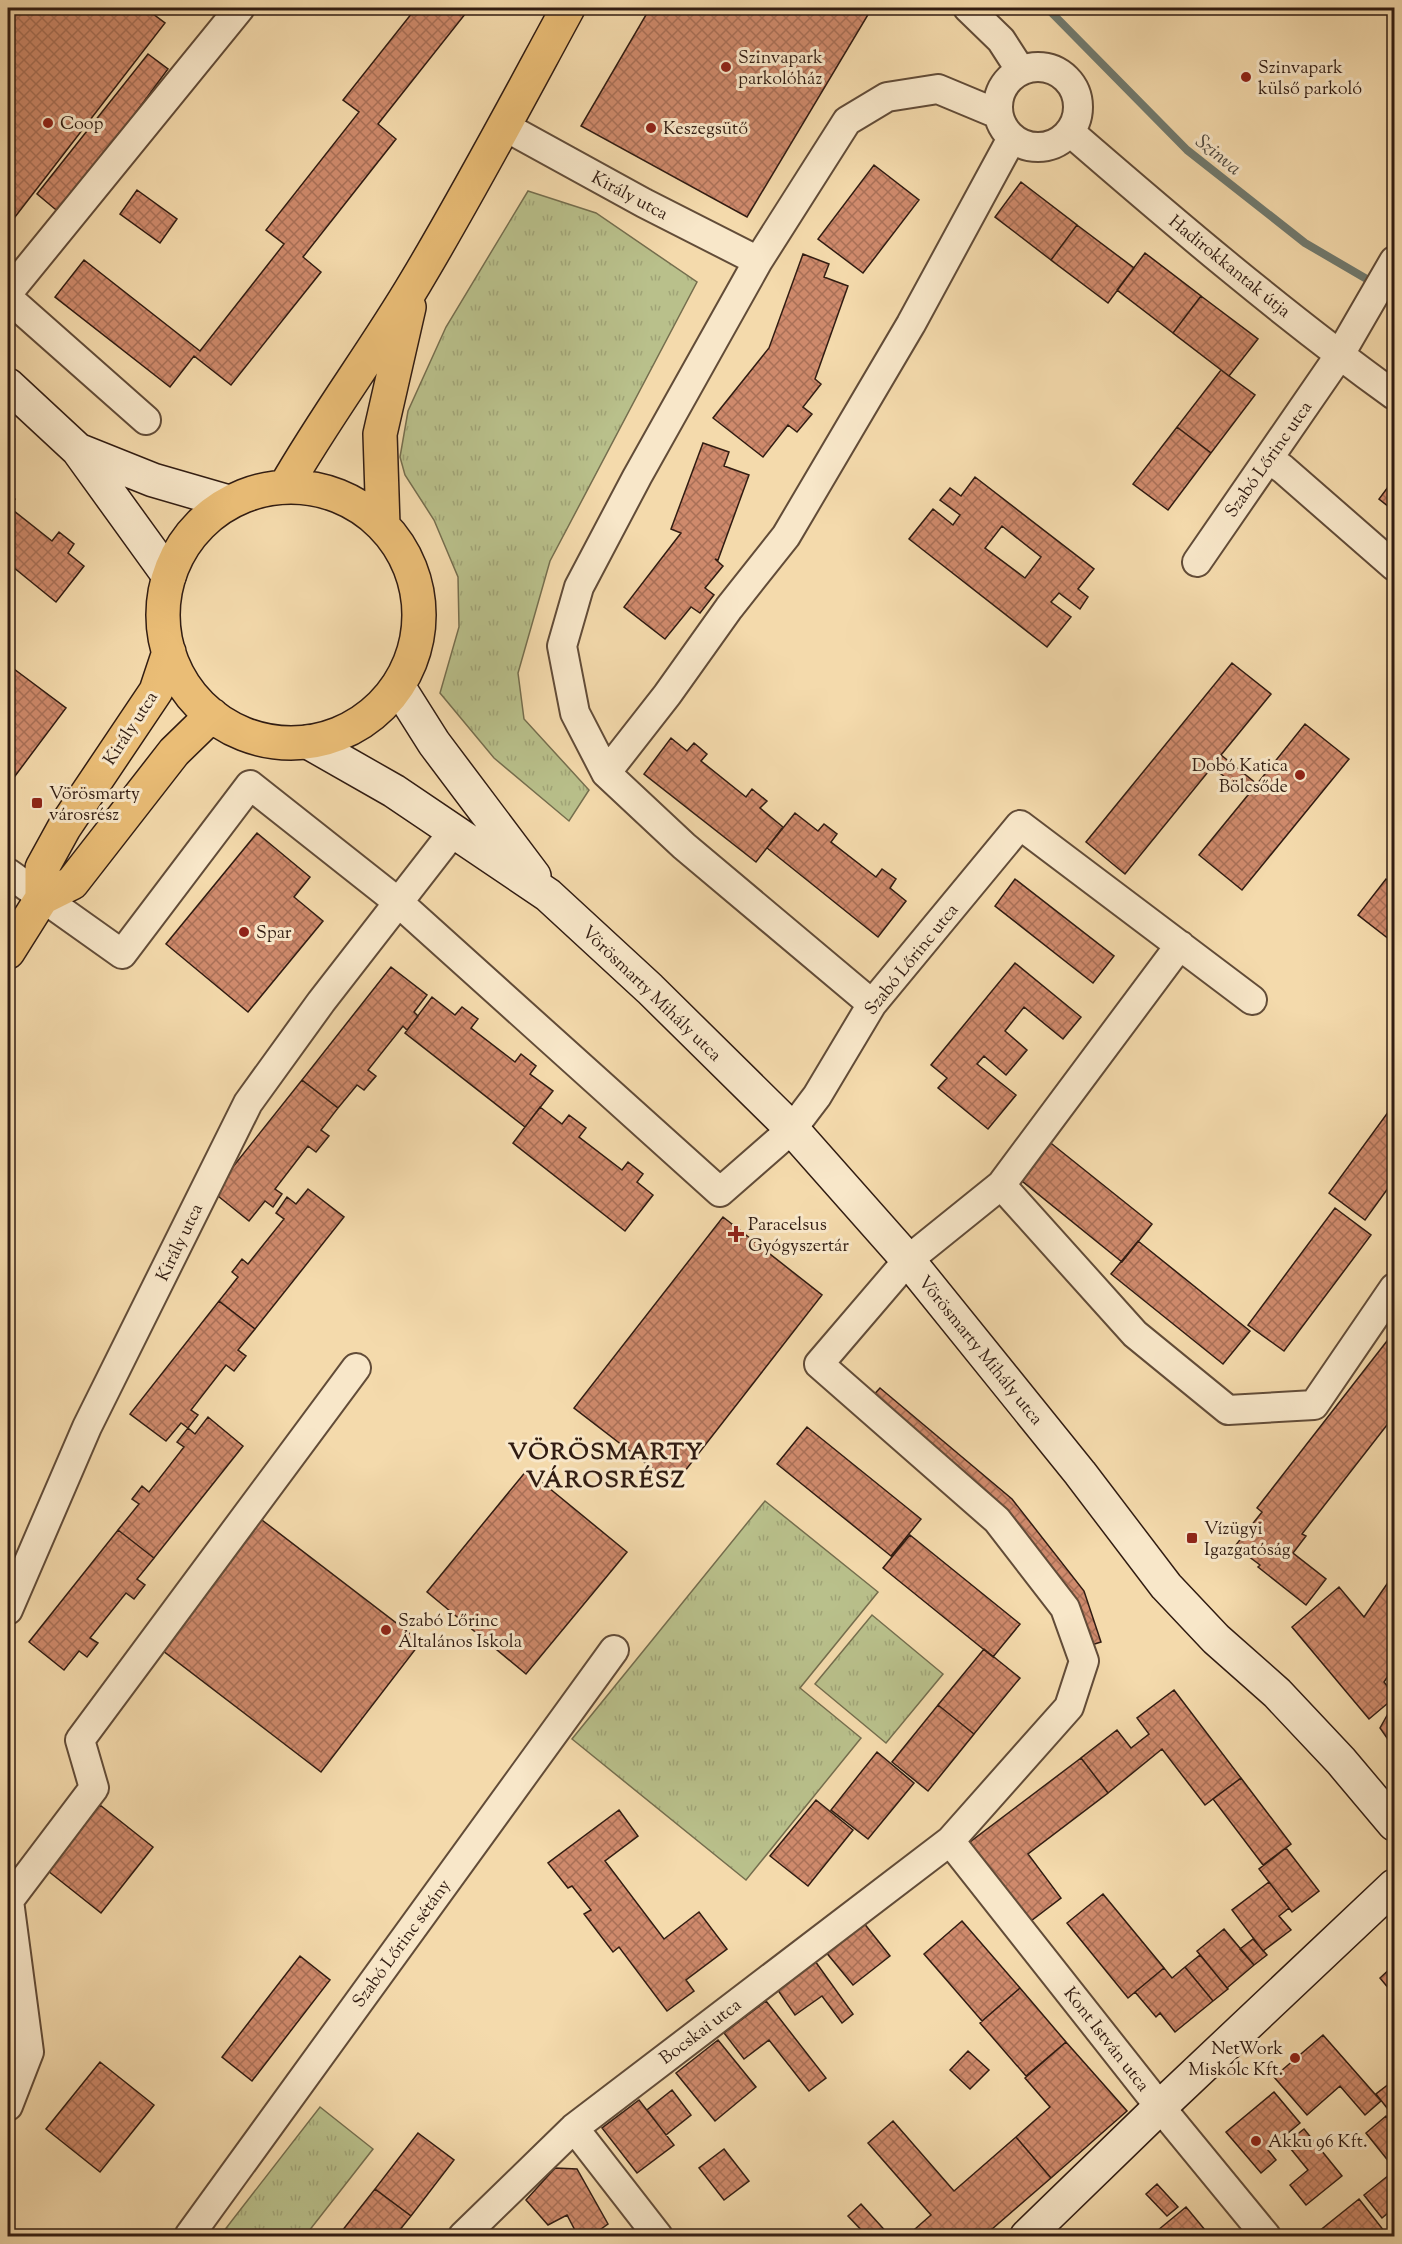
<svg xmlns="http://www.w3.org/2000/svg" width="1402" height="2244" font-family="'Sorts Mill Goudy',serif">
<defs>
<pattern id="park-tufts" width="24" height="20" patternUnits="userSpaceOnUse" patternTransform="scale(1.5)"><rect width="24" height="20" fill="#b9c08b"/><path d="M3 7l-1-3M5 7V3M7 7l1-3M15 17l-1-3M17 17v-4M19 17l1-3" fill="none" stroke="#a0a477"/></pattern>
<pattern id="building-cross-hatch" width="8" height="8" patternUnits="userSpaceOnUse" patternTransform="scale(1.5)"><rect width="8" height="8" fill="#cf8a6c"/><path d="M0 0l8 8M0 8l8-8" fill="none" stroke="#a97057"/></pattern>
</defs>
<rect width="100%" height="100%" fill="#f4daac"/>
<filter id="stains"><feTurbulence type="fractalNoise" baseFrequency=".00333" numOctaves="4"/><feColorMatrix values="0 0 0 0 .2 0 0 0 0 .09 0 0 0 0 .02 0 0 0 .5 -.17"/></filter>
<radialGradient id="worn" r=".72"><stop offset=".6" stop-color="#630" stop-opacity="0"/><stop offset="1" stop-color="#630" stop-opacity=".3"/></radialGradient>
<path fill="url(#park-tufts)" stroke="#756e4e" stroke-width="1.5" d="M528,191L596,213L697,282L550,561L518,673L524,719L589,790L569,821L494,758L440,693L459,627L458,577L434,520L405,475L400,457L408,411L446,327Z
M765,1501L878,1592L800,1688L861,1738L746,1880L572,1739Z
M872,1615L943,1674L886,1743L815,1684Z
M320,2107L373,2149L305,2236H220Z"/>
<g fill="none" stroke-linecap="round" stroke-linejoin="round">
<path stroke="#717b70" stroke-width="8" d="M1047,8L1187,150L1305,243L1394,295"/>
</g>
<path fill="url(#building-cross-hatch)" stroke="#311c12" stroke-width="1.5" fill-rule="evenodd" d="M8,8H145L165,23L8,226Z
M416,8H459L466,13L378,124L396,139L303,257L321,272L231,385L194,356L170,387L55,297L84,260L200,351L284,244L266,230L359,112L343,100Z
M650,8H872L747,217L581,126Z
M148,54L168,69L61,214L37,194Z
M874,165L919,200L863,273L818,239Z
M1021,182L1077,225L1051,260L995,217Z
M137,190L177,219L160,243L120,214Z
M1077,225L1134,268L1108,303L1051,260Z
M1145,253L1201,296L1173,333L1117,290Z
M803,254L829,264L824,277L848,286L815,379L821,384L803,407L812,414L797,432L788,425L763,457L713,418L769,348Z
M1201,296L1258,339L1229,376L1173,333Z
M1221,370L1255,395L1211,453L1177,427Z
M1177,427L1211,453L1168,510L1133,484Z
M703,443L729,452L724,466L749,475L718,560L715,559L723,566L705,588L714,595L700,613L691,607L665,639L624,607L681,533L671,529Z
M975,477L1094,569L1078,589L1088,597L1080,609L1059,593L1051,602L1071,617L1047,647L909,539L933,509L953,525L960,515L940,500L950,488L961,496ZM1002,526L1041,557L1025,578L985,548Z
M1394,479V511L1379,499Z
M8,493L15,499L9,507L52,541L59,532L74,544L68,553L84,566L56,602L8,563Z
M1232,663L1271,694L1221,755L1257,784L1305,724L1349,759L1242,890L1199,855L1248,795L1212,767L1125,874L1086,842Z
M10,666L66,708L12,780L8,776V670Z
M671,738L687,751L694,743L700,748L707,754L701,761L746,797L752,789L767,801L760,808L783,827L756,862L644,774Z
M795,813L818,831L824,824L837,834L831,842L876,877L882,869L896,879L890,888L906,901L878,937L767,848Z
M257,833L310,877L294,897L323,921L248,1012L166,944Z
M1015,879L1114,956L1093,983L995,906Z
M1386,879L1394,885V943L1358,915Z
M1015,963L1081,1017L1063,1039L1024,1007L1005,1031L1027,1050L1006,1075L984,1056L977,1064L1016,1095L988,1129L938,1088L947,1078L931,1065Z
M391,967L427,995L414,1012L418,1016L407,1030L403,1026L368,1070L376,1076L364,1090L357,1085L338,1108L302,1080Z
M432,997L455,1015L462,1007L478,1019L471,1028L515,1062L521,1054L536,1066L530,1074L553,1091L525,1127L405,1033Z
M302,1080L338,1108L321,1130L329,1136L316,1152L308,1146L275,1189L282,1194L273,1207L265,1201L249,1221L213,1192Z
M1394,1104V1180L1365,1220L1329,1193Z
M540,1107L562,1124L569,1115L586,1128L579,1137L622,1170L628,1162L643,1174L637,1182L653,1195L625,1231L513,1143Z
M1042,1136L1152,1224L1122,1262L1012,1173Z
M308,1189L344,1217L255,1329L219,1301L238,1277L232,1272L242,1259L248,1264L284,1219L276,1213L287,1197L296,1204Z
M1335,1208L1371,1235L1284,1351L1248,1325Z
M723,1217L822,1295L674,1485L574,1408Z
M1138,1241L1250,1331L1223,1364L1111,1274Z
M219,1301L255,1329L238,1350L246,1356L234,1371L226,1365L191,1410L198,1415L188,1428L181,1423L166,1441L130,1414Z
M1394,1332V1416L1302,1534L1306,1536L1293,1553L1326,1579L1306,1605L1258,1567L1260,1565L1235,1546L1262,1512L1257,1508Z
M880,1388L1012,1499L1084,1591L1101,1642L1088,1646L1001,1511L869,1400Z
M208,1417L243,1446L154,1558L118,1530L139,1504L132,1499L142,1486L149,1492L184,1447L177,1442L188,1428L195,1434Z
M807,1427L921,1519L891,1556L777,1464Z
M527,1470L627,1552L526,1674L427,1592Z
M258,1517L421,1642L321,1772L158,1647Z
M118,1530L154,1558L137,1579L145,1585L134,1599L126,1593L90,1638L98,1643L87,1657L79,1651L64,1670L29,1642Z
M910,1535L1020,1624L993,1657L883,1568Z
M1394,1574V1667L1384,1682L1394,1695V1698L1369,1719L1292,1627L1339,1587L1364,1617Z
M984,1649L1020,1678L974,1734L938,1705Z
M1174,1690L1241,1778L1205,1805L1162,1749L1108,1793L1081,1758L1117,1730L1131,1748L1149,1734L1137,1718Z
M1394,1703V1748L1380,1728Z
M938,1705L974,1734L928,1791L892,1762Z
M877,1752L914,1783L868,1839L831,1810Z
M1081,1758L1108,1793L1028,1854L1061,1898L1027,1924L966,1845Z
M1241,1778L1291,1844L1263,1865L1213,1799Z
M816,1800L853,1830L808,1886L770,1856Z
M100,1805L153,1847L101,1913L48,1871Z
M619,1810L638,1836L605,1861L664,1939L699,1912L727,1949L686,1980L694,1991L667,2011L619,1947L613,1952L584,1914L591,1910L572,1886L568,1888L548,1863Z
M1286,1848L1319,1891L1292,1912L1259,1869Z
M1269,1882L1289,1908L1279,1916L1291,1930L1263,1951L1232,1910Z
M1103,1894L1164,1968L1128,1998L1067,1923Z
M962,1921L1020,1988L982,2021L924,1954Z
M863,1922L890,1956L853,1985L825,1951Z
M1224,1929L1254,1965L1227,1988L1197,1951Z
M1253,1939L1267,1955L1254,1965L1240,1949Z
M1200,1955L1228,1989L1213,2001L1185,1967Z
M300,1956L330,1980L252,2081L222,2057Z
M815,1961L853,2014L842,2023L822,1996L795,2015L777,1989Z
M1394,1965V1995L1380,1978Z
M1185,1967L1213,2001L1175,2032L1160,2013L1156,2017L1135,1992L1164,1968L1172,1978Z
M1020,1988L1066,2042L1026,2076L980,2023Z
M766,2001L826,2078L809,2091L769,2040L744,2059L724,2033Z
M1323,2035L1381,2101L1365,2115L1340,2086L1307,2115L1274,2077Z
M718,2040L756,2087L715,2121L676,2073Z
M1066,2042L1127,2111L1051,2178L1016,2137L1050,2107L1025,2078Z
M968,2051L989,2070L970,2089L950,2070Z
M100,2062L154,2105L100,2172L46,2129Z
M1394,2080V2117L1376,2094Z
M672,2090L691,2115L666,2135L647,2110Z
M1274,2092L1300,2123L1268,2150L1276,2160L1261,2173L1226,2132Z
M639,2100L674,2145L637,2173L602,2128Z
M1386,2116L1394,2126V2168L1366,2133Z
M893,2121L954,2191L1016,2137L1051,2178L984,2236H907L931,2215L868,2143Z
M1304,2129L1342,2176L1306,2205L1290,2185L1308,2170L1286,2143Z
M418,2133L454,2160L411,2216L375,2189Z
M724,2149L749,2181L724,2200L699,2168Z
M555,2168L577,2169L608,2224L591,2236H578L567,2215L548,2225L526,2200Z
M1394,2171V2208L1382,2218L1364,2195Z
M1157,2184L1178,2207L1167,2216L1146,2194Z
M375,2189L411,2216L395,2236H338Z
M1359,2199L1388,2236H1313Z
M861,2204L890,2236H861L864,2233L848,2216Z
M1186,2207L1210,2236H1154L1152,2235Z"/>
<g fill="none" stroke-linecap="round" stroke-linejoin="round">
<defs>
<path id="street" d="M968,8L1001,40L1021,71
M998 107a40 40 0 1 1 80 0a40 40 0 1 1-80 0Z
M504,126L644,203L758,261
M1070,132C1175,223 1282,314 1394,395
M8,293L240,8
M8,298L146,420
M1269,459L1283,469L1394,566
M1197,562L1339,356L1394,261
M606,773L667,695L729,608L786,536L911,324L1012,138
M8,873L122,954L250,785L398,902L720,1192L792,1129L817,1096L872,1004L1020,825L1252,1000
M872,1004L684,846L606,773L575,713L562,646L579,587L637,477L758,261L847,121L887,97L938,89L998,114
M1001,1185L1135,1334L1228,1410L1314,1405L1394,1288
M8,1610L87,1427L248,1103L321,1002L453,832
M950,1841L1160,2107L1266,2236
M8,1893L29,2052L8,2106
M10,1899L94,1788L80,1740L356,1368
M574,2128L658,2236
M189,2236L614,1650
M463,2236L574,2128L950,1841L1069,1707L1084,1661L1065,1608L997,1520L819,1364L908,1260L1001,1185L1180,945"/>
<path id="secondary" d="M8,385L78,450L169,576
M78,450L153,480L229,502
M398,686L434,743L534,876
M308,742L394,791L548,895L650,989L792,1129L908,1260L1080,1473L1166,1586L1216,1639L1277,1693L1341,1761L1394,1824
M1027,2236L1160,2107L1394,1886"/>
<path id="primary" d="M285,487C325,417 374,352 415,283C469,193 518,100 568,8
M163 615a128 128 0 1 1 256 0a128 128 0 1 1-256 0Z
M383,525L380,434L409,307
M42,898V868L64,828L156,691L169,652
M8,952L42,898L72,883L174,752L212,715"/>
</defs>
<use href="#street" stroke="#624c38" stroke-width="32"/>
<use href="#secondary" stroke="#311c12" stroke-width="36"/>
<use href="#primary" stroke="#311c12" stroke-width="36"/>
<use href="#street" stroke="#f8e7c9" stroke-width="28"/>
<use href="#secondary" stroke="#f8e7c9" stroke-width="33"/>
<use href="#primary" stroke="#eabd76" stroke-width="33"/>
</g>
<g fill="#8f2418" stroke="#f8e7c9" stroke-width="2">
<circle cx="726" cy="67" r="6"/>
<circle cx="1246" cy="77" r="6"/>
<circle cx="48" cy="123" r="6"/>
<circle cx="651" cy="128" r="6"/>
<circle cx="1300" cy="775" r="6"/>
<rect x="31" y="797" width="12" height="12" rx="3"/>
<circle cx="244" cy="932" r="6"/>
<path d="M733 1225h6v6h6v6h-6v6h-6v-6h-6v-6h6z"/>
<rect x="1186" y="1532" width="12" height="12" rx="3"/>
<circle cx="386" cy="1630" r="6"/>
<circle cx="1295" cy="2058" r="6"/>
<circle cx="1256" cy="2141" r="6"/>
</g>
<g text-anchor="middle" stroke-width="6" stroke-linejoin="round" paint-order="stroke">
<g font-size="18" fill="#311c12" stroke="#f8e7c9" text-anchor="start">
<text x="738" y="63">Szinvapark<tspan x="738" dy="21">parkolóház</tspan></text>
<text x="1258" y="73">Szinvapark<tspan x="1258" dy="21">külső parkoló</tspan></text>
<text x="60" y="129">Coop</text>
<text x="663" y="134">Keszegsütő</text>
<text x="1288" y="771" text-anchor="end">Dobó Katica<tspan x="1288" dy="21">Bölcsőde</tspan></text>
<text x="49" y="799">Vörösmarty<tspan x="49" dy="21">városrész</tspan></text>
<text x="256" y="938">Spar</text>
<text x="748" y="1230">Paracelsus<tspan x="748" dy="21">Gyógyszertár</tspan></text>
<text x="1204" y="1534">Vízügyi<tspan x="1204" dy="21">Igazgatóság</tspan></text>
<text x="398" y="1626">Szabó Lőrinc<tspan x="398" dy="21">Általános Iskola</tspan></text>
<text x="1283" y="2054" text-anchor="end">NetWork<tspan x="1283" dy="21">Miskolc Kft.</tspan></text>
<text x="1268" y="2147">Akku 96 Kft.</text>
</g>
<g font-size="18" fill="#311c12" stroke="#f8e7c9">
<text transform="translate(630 195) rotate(28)" y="6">Király utca</text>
<text transform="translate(1230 266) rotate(39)" y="6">Hadirokkantak útja</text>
<text transform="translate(1268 459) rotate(-55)" y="6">Szabó Lőrinc utca</text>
<text transform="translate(130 728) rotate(-57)" y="6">Király utca</text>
<text transform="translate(911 959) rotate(-51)" y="6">Szabó Lőrinc utca</text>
<text transform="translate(652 993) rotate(44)" y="6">Vörösmarty Mihály utca</text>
<text transform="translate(179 1242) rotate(-64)" y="6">Király utca</text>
<text transform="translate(981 1350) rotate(51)" y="6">Vörösmarty Mihály utca</text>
<text transform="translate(401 1943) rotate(-54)" y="6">Szabó Lőrinc sétány</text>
<text transform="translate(700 2031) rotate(-37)" y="6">Bocskai utca</text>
<text transform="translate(1107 2039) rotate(52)" y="6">Kont István utca</text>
</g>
<g font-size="20" font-style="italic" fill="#514b41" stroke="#f8e7c9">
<text transform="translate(1219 154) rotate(39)" y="7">Szinva</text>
</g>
<g font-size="24" font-weight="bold" letter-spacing="1.5" fill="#311c12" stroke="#f8e7c9">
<text x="606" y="1459">VÖRÖSMARTY<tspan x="606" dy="28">VÁROSRÉSZ</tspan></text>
</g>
</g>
<rect width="1402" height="2244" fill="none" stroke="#f4daac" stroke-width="30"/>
<rect x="9" y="9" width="1384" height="2226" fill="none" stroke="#311c12" stroke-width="3"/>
<rect x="15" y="15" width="1372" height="2214" fill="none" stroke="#311c12" stroke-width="1.5"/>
<rect width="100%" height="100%" filter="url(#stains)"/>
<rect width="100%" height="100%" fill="url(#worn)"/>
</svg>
